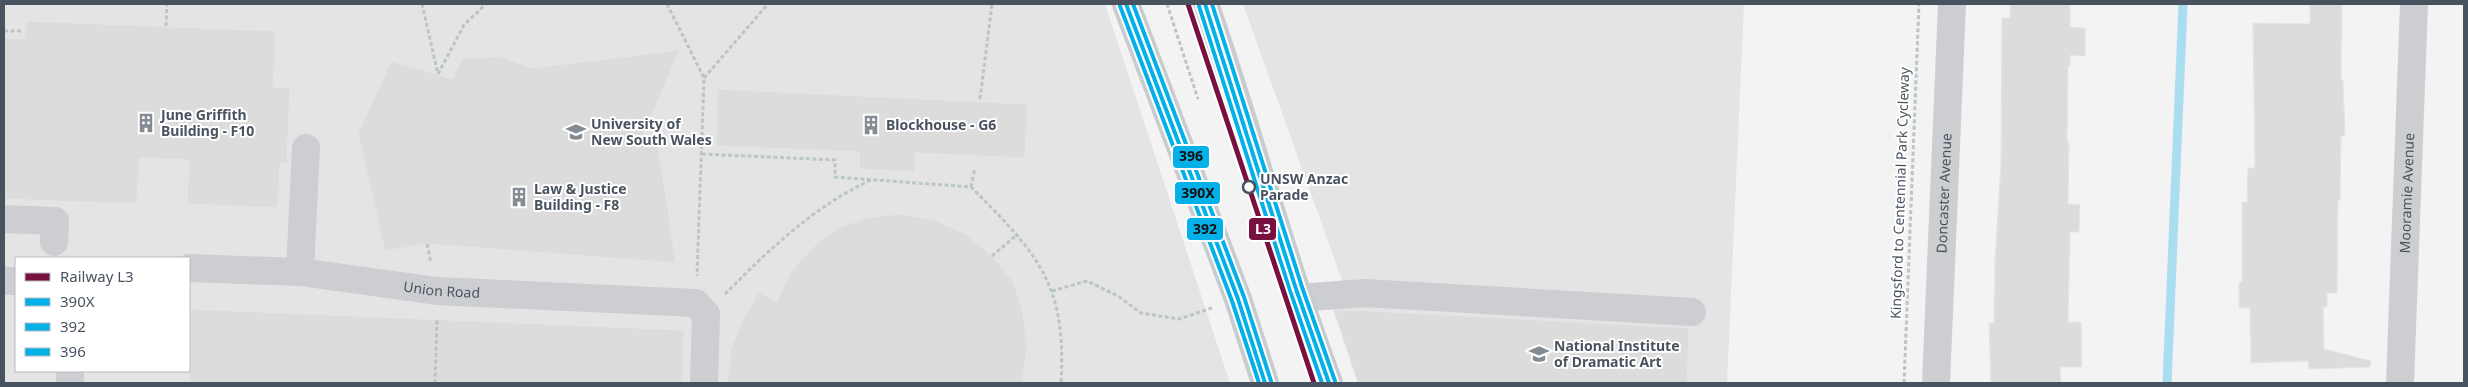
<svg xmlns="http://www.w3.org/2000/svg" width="2468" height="387" font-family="'Noto Sans',sans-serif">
<rect width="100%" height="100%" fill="#f3f3f3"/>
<path fill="#e5e4e5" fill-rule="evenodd" d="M4,4H1105L1230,383H4ZM16,258H189V371H16Z
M1243,4H1744L1727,383H1358L1334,309L1348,297Z"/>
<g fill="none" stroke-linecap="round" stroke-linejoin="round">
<path stroke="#abddf1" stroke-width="9" d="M2167,383L2183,4"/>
</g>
<path fill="#dcdcdd" stroke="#e4e5e6" d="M2010,4H2070V27L2085,28V56L2070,55V66H2068L2067,143H2069L2068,204L2080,205L2079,232H2070L2068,322H2081L2082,367H2060L2061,383H1991L1989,323H1994L1995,261L2001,163L2002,18H2010Z
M2310,4H2342L2341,80H2343L2345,136H2341L2340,200H2338L2337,293H2327V307H2323L2324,349L2371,361L2370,367L2309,369L2308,361L2251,363L2250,308H2239V282H2242V202H2247L2248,168H2255L2253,23L2310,24Z
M26,21L276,31L273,87H290L287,164L280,163L278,208L187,204L189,160L139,158L137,204L4,199V38L25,39Z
M680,50L639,144H658L676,263L427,244L385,251L358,133L391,61L453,79L462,58L501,57L532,68Z
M718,89L1027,104L1025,158L915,153V172L859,169L860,152L716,146Z
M901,214L937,221L965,234L992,256L1014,283L1023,314L1027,348L1022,383H727L731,349L742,321L759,292L777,302L790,273L813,247L838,228L869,217Z
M189,309L684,330L682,383H189Z
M1351,310L1689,328L1687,383H1358L1334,311Z"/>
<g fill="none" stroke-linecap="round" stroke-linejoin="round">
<path stroke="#bac6c3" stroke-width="3" stroke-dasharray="4 2.5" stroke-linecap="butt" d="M422,4L438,74
M667,4L704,78L697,276
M1167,4L1198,99
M166,26L167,4
M4,31H22
M438,74L464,25L486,4
M704,78L768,4
M980,99L992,4
M702,154L835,160V177L971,187C1037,253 1067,284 1061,383
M971,187L975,168
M427,244L431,263
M992,256L1018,234
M1052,291L1087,281L1118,296L1141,313L1179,319L1212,308
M725,294C768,251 814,206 871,180
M435,383L437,319
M1904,383L1919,4"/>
<g stroke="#ccced1" stroke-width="28">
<path d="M4,219L55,221L54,242"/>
<path id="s1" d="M189,268L300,272L437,291L696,303L706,314L704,383"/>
<path d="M300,272L306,148"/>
<path d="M4,281H16"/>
<path d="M1298,298L1365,293L1692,312"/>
<path d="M70,383V371"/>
<path id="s2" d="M1936,383L1952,4"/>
<path id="s3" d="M2400,383L2414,4"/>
</g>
<path stroke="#c8cccf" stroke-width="28" d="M1126,4L1238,299L1265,383
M1205,4C1249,129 1282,258 1329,383"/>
<defs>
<path id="bus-1" d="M1126,4L1238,299L1265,383
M1205,4L1296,289L1329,383"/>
<path id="bus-2" d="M1120,6L1232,301L1259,383
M1199,6L1290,291L1322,383"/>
<path id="bus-3" d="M1133,4L1244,297L1271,381
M1212,4L1302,287L1335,381"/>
</defs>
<use href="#bus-1" stroke="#fff" stroke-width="8"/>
<use href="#bus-2" stroke="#fff" stroke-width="8"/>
<use href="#bus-3" stroke="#fff" stroke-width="8"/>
<use href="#bus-1" stroke="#04b0e8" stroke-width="4"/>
<use href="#bus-2" stroke="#04b0e8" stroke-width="4"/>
<use href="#bus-3" stroke="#04b0e8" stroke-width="4"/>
<defs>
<path id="rail-1" d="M1188,4L1314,383"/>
</defs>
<use href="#rail-1" stroke="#fff" stroke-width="9"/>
<use href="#rail-1" stroke="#781140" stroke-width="5"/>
</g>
<defs>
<symbol id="building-bare" viewBox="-9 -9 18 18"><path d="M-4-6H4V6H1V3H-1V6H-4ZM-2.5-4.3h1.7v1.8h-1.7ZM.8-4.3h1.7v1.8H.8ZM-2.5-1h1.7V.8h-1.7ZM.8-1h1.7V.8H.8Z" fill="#848b93" stroke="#fff" stroke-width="2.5" paint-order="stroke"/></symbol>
<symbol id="university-bare" viewBox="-9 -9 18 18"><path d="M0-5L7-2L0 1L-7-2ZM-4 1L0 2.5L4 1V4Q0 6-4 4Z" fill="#848b93" stroke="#fff" stroke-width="2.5" paint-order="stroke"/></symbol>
</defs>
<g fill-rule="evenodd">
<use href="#building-bare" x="132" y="109" width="28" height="28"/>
<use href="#building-bare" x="857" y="111" width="28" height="28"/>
<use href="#university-bare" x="562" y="118" width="28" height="28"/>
<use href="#building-bare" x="505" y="183" width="28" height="28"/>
<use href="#university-bare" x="1525" y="340" width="28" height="28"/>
</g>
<circle fill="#fff" stroke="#495360" stroke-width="2.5" cx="1249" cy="187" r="6"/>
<g text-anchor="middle" stroke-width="4" stroke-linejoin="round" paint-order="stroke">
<g font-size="14" font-weight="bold" fill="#495360" stroke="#fff" text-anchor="start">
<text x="161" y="120">June Griffith<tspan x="161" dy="16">Building - F10</tspan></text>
<text x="591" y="129">University of<tspan x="591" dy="16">New South Wales</tspan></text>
<text x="886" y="130">Blockhouse - G6</text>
<text x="534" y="194">Law &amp; Justice<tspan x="534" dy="16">Building - F8</tspan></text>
<text x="1554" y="351">National Institute<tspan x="1554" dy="16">of Dramatic Art</tspan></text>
</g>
<g font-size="14" font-weight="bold" fill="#495360" stroke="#fff" text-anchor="start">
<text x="1260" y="184">UNSW Anzac<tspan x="1260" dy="16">Parade</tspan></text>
</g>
<g font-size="14" fill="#495360" stroke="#fff">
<text transform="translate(1900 193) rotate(-88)" y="5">Kingsford to Centennial Park Cycleway</text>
<text dy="5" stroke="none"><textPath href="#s2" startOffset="190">Doncaster Avenue</textPath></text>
<text dy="5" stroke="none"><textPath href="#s3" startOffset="190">Mooramie Avenue</textPath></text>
<text dy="5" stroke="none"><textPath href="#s1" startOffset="254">Union Road</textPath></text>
</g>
</g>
<g stroke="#fff" stroke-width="2">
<rect x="1172" y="145" width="38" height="24" rx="5" fill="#04b0e8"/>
<rect x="1174" y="181" width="47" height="24" rx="5" fill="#04b0e8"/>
<rect x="1186" y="217" width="38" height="24" rx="5" fill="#04b0e8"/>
<rect x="1248" y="217" width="29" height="24" rx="5" fill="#781140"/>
</g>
<g font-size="14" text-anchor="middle" font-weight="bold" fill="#fff">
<text x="1263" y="234">L3</text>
</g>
<g font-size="14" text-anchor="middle" font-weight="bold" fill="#111">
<text x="1191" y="161">396</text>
<text x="1198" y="198">390X</text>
<text x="1205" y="234">392</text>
</g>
<rect width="2468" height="387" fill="none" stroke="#495360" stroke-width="10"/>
<rect x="15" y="257" width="175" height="115" fill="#ffffff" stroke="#b6babf"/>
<rect x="25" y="273" width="25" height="8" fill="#781140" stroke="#b6babf"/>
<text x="60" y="282" font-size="15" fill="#495360">Railway L3</text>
<rect x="25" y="298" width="25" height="8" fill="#04b0e8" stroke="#b6babf"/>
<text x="60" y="307" font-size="15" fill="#495360">390X</text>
<rect x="25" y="323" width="25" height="8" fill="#04b0e8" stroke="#b6babf"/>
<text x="60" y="332" font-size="15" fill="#495360">392</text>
<rect x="25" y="348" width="25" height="8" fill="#04b0e8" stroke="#b6babf"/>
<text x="60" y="357" font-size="15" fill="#495360">396</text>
</svg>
